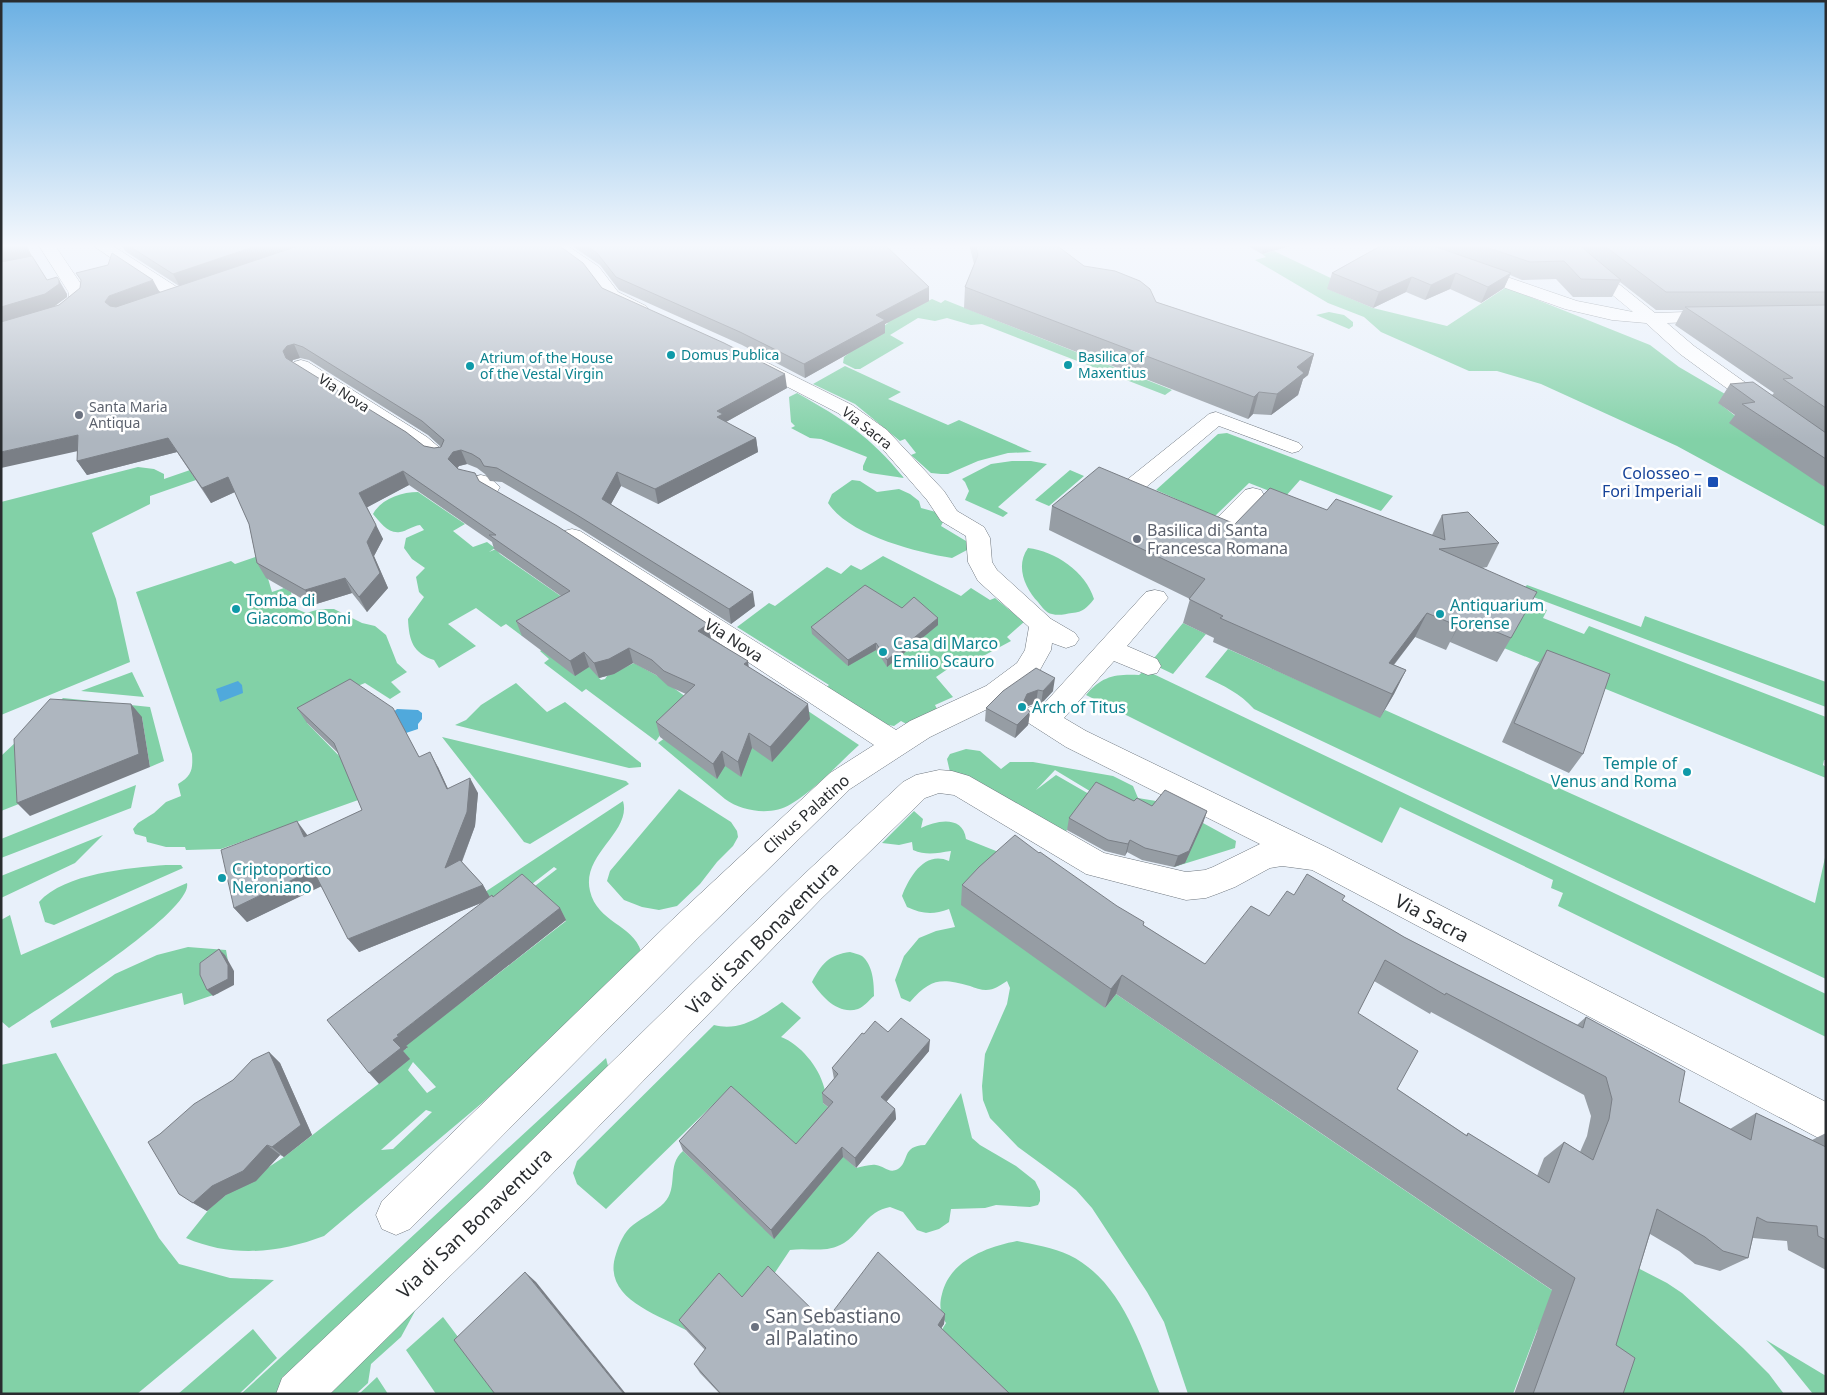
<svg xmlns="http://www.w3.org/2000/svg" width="1827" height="1395" font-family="'Noto Sans',sans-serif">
<rect width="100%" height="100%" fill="#e8f0fa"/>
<path fill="#82d1a7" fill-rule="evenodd" d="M1274,251L1339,282L1328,289L1373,308L1447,326L1505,288L1485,279L1650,345L1679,367L1737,401L1719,403L1826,488V527L1677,446L1541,384L1497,371H1469L1381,332L1364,317L1328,303L1255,260L1266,257L1262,254Z
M932,299L941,303L945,300L1172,390L1165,395L982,324L971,325L947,318L935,321L918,318L890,335L904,343L860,369H855L843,363L844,357L888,323L881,319L920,305Z
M1329,312L1344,315L1353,322V326L1349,329L1316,315Z
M845,366L901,392L888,399L948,425L959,420L1032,452L1008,453L978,461L948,474H941L931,473L911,455L916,453L905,439L900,441L855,404L813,384Z
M797,393C843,419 870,436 904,478L870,473L863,470V466L867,457L821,439L810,438L791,428L795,426L791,422L789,397Z
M1227,433L1393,496L1381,511L1300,480L1285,497L1249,483L1215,516L1156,490L1218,434Z
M1012,461H1031L1047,464L998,507L1008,513L1003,517L965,500L969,491L965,482L962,479L991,464Z
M138,467L154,469L164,474V479L193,469L196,480L150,496V504L92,533L116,599L130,662L1,715V502Z
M1070,470L1084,476L1049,506L1035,500Z
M852,480L860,481L877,492L899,489L910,494L919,501L921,508L936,512L943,522L941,526L966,541L969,546L967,550L952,558C915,552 849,535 828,503L832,494Z
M418,492L465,524L453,531L473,547L487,542L495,548L489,552L496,549L500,554L575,606L522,636L506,624L501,627L476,608L448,624L476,646L439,668L434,660C413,653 409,641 408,619L424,597L419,592L416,577L425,568L412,559L404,548L406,538L424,530L420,525C412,526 407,531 400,532C388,534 380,522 373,514C381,499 401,492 418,492Z
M1028,548C1055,551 1086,572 1094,599C1087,608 1083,612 1072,613C1065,614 1059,616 1052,614C1046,613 1042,607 1038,602C1025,588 1015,566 1028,548Z
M261,555L272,592L284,588L291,592L294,608L306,613L320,609H334L362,623L375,626L386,635L397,663L407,672L391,682L401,692L390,699L365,683L311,705L307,723L345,762L361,799L221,849L186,850L185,847H166L147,842L146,837L135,834L133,829L138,823L154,813L166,802L181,796L178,784C192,776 193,769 192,754L136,592L231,561L235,564Z
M883,556L961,596L971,588L990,600L995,598L1024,622L1007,637L1011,641L961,668L955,664L936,677L953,697L935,705L937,709L910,726L901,721L894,726L888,725L886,727L824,689L829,685L737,627L769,603L775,606L827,567L841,574L851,565L861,570Z
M1527,585L1641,627L1645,616L1826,682V707L1520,592Z
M1533,605L1547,610L1543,618L1584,634L1589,626L1826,717V760H1824L1823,765L1826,767V778L1494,644Z
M661,613L859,745C837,765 816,789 791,804C772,816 743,812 725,799L658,743L750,676L642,658L599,678L601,680L605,679L607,676L634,663L656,675L686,697L656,741L586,689L582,692L544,663L549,659L540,651L571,631Z
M1183,623L1206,634L1173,674L1150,663Z
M1228,649L1380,717L1385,710L1815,903L1826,853V979L1254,709C1240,693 1224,686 1205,677Z
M1145,670L1826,994V1037L1558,906L1563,893L1551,888L1553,880L1400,807L1382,843L1086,695C1102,676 1115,674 1139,675Z
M132,672L144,697L81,691Z
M516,683L547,712L565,702L637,760L641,763V767L629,768L455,725L466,720L481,705Z
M63,698L150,707L164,761L150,767L142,717L29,800L1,811V756Z
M442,737L626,781L629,784L530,844L524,842Z
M966,749L980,751L1001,769L1010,762H1033L1113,776L1133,786L1138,798L1162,802L1198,832L1203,823L1236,841L1235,848L1174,867L1103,799L1055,770L1036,790L1056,775L1089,794L1065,833L950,772L947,759L950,754Z
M136,785L131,808L1,858V839Z
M679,789L731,822L737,831L738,837L733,846L717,862L700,884L677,906L659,910L642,907L624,900L607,881L610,871Z
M623,801C632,832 581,854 590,891C597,922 633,925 641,951L616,980L482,1103L324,1236C279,1253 232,1258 186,1238L210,1208L226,1195L284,1157L381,1082L401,1052L407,1048L395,1032L467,998L566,921L531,889L557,869L554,867L501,908L485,892ZM413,1062L436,1087L427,1093L408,1070ZM426,1110L432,1112L393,1149L381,1150Z
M914,811L923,819L921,828C937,820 963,815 966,839L1001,853L1105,1008L1116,994L1581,1310L1537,1330L1513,1394H1188L1164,1322L1147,1292L1092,1208L1076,1190L1055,1174L1018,1147L990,1118L983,1100L982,1086L985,1054L1007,1004L1010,988L1007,981C1001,985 994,990 986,990C981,990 975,988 970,986C941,978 931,978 910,1002L901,998L895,980L904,956L919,938L936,931L955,927L949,909C933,915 922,914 907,907L902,896C909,877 925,850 949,861L951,851C937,853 927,856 913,850L912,842L899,845L882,843Z
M103,835L75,863L1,898V876Z
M166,865H181L183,868L54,925L45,922L39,902C65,873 129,868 166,865Z
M187,883C194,912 36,1010 9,1028L1,1021V920L10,915L21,955Z
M188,947L226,950L228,961L211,992L219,993L184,1005L182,993L52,1028L50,1021L115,974L157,955Z
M850,952C853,953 859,954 862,956C873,965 874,983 874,996C870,999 864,1007 858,1009C838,1015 822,997 812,982C822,963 829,955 850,952Z
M782,1002L801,1018L781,1037C800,1044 819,1067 824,1087C826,1092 824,1098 823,1103L834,1112L817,1133L856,1168C862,1167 870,1164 876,1165C884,1166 889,1174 898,1169C910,1161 901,1146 925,1145L961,1093L972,1138L980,1145L1016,1166L1035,1181L1040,1191V1201L1038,1205L1030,1207L996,1205L985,1208L951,1209L949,1222L939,1229L926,1233L917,1230L903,1212L890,1207C885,1208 879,1210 875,1213C863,1221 857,1235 844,1243C826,1254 809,1247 790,1250L772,1277L747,1307L686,1330C657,1314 601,1298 616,1254C619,1244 624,1232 633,1225C643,1217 655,1212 664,1203C679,1188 666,1165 683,1151L774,1238L728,1090L606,1209L577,1184L573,1173L577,1161L714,1025C740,1032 762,1016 782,1002Z
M56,1053L159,1238L179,1264L230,1278L274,1280L137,1394H1V1065Z
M606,1058L609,1070L436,1254L414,1313L401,1337L371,1364L368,1383L356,1394H241Z
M1017,1241C1033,1244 1054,1248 1069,1255C1121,1280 1140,1344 1160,1394H914L941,1331L946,1323C940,1315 939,1304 942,1294C950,1260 987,1247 1017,1241Z
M1632,1265L1667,1283L1682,1293L1743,1348L1769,1374L1784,1394H1600Z
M443,1317L501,1394H436L406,1350Z
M253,1329L277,1358L239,1394H178Z
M1766,1340L1826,1376V1394H1813L1783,1357Z
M377,1377L388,1394H359Z"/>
<path fill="#50a9dc" d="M238,681L242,685L243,693L220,702L216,689Z
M397,709L418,710L422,713V719L418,724V729L406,733L390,715Z"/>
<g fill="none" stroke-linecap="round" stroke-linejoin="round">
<defs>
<path id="minor" d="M38,244H54L87,293V300L66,317L1,336V325L54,309L69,298V293Z
M91,244H110L183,291L186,295L183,299L177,300L171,299Z
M546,244H565L599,267L618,292L646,306L649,310L646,314L640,315L634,314L606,300L587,275Z
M1551,244H1569L1655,313L1717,311L1723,312L1726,316L1723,320L1717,321L1667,323L1694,346L1826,440V456L1818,455L1680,354L1646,323L1612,320L1565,309L1466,274L1464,270L1466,266L1472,265L1577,301L1633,312Z
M752,355L852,405L887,430L944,491L957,511L984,527L990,538L992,562L997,570L1051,619L1075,633L1079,639L1075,645L1066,648L1052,643L1051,650L1036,677L1006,700L930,737L850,789L697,939L410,1229L396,1235L382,1229L376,1215L382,1201L673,919L830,773L874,745L564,541L560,536L564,531L572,529L580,531L896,730L910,721L986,686L1017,663L1025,650L1029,627L978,581L968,562L966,536L941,521L927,500L873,438L838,413L745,365L742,361L745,357Z
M301,360L308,362L427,437L448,455L445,460C430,463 423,454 413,445L294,370L291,366L294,362Z
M1216,412L1299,443L1303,447L1299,451L1292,453L1219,426L1139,493L1131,495L1123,493L1120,488L1123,483L1209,414Z
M481,475L489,477L500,487L497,492C486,494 477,492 470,482L473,477Z
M1253,488L1261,490L1264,495L1261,500L1229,532L1221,534L1213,532L1209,527L1213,522L1245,490Z
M1155,590L1164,592L1168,598L1127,646L1157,659L1161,666L1157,673L1148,675L1114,661L1064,718L1086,731L1328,848L1826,1102V1142L1312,870L1282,866L1270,868L1235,887L1217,894L1206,898L1186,900L1086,874L954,795L939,793L925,798L822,898L510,1217L330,1394H276L282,1378L482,1189L800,878L903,782L916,775L939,770L952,771L969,776L1104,853L1186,872L1205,870L1213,867L1260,844L1066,747L1027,722L1023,715L1027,708L1037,705L1042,706L1146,592Z"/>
</defs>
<use href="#minor" stroke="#6f777f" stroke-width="1"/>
<use href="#minor" fill="#fff" fill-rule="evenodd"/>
</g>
<path fill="#969da4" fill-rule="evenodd" d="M1,244H26L32,256L47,280L67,294V297L55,306L159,293L179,286L125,251L121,244H557L602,288L787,388L726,422L756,438L758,452L658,504L621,486L611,504L755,606L731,624L581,529L502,482L490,481L485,474L477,468L467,464L459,466L457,468L708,624L711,639L749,667L810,719L772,762L752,748L741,777L725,766L717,779L660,737L656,722L686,694L668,686L656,675L633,663L614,674L599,678L589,667L575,676L522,636L516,621L561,596L494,549L492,542L409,485L367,507L383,539L374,556L388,588L367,612L352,593L313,605L266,578L257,563L249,524L235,492L211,503L177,452L87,475L77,461V451ZM300,358L309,360L428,435L441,447L434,448L424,446L292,362L293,360Z
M569,244H884L929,301L885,324V333L805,378L742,345L619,290L600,265Z
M969,244H1055L1084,266L1156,302L1314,354L1308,375L1303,379L1298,395L1271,415L1253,414L1248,419L964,308L965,287L974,264Z
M1244,244H1296L1262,254Z
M1384,244H1688L1690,245H1775L1774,244H1826V488L1729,423L1735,415L1718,403L1730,384L1772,395L1774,393L1675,325L1683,310H1656L1620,282L1612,297H1573L1556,279L1522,280L1510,275L1504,288L1481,303L1450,289L1425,300L1406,292L1373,308L1327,289L1332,273Z
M1052,506L1235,524L1327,510L1432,535L1442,515L1499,543L1487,567L1482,568L1511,638L1497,662L1450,642L1446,650L1415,637L1394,665L1406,670L1394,694L1380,718L1213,642L1214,638L1183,623L1190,599L1049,530Z
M902,608L938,625L887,667L876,650L848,666L812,634L811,627Z
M1547,650L1583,754L1569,773L1502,742L1535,669Z
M1036,668L1053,691L1041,704L1036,703L1026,707L1030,712L1028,725L1015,738L985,721L986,708Z
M297,708L401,723L419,757L438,767L448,789L478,793L475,826L462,862L483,885L489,896L560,908L566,920L406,1046L408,1047L403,1051L410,1059L379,1084L481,903L359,952L321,886L247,922L234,908L308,836L362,810L338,753L307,723Z
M1134,801L1152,806L1207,811L1203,823L1185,863L1174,867L1142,860L1127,852L1125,856L1105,851L1067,830L1069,818Z
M1039,853L1143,925L1205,964L1269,916L1294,895L1342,900L1404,937L1462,967L1577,1025L1586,1017L1679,1102L1730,1129L1756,1113L1812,1140L1826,1133V1270L1788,1250L1787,1241L1753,1238L1748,1258L1720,1271L1695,1264L1679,1251L1650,1234L1616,1345L1623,1394H1514L1552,1290L1116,994L1105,1008L961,905L962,885ZM1374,981L1430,1014L1431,1012L1584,1095L1591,1116L1587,1136L1580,1152L1564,1142L1544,1158L1537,1176L1468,1133L1466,1135L1397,1089L1358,1013Z
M888,1032L929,1051L886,1102L895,1109L896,1119L856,1168L843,1157L774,1239L683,1151L679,1141L796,1144L828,1107L823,1103L822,1093L834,1079L832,1068L864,1034Z
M269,1052L280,1063L312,1135L284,1157L280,1155L256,1181L226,1195L207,1211L179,1194L160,1134L233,1080Z
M742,1297L825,1322L945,1314L944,1324L941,1328L1010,1394H720L700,1373L694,1364L705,1350L686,1330L679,1320Z"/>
<path fill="#7a7f86" d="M24,244H26L32,257L1,263V249Z
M262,244H305L180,287L173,274Z
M1264,244H1296L1262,254Z
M1456,273L1450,289L1425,300L1431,285Z
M1511,273L1504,288L1481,303L1488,287Z
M1412,277L1406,292L1373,308L1379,292Z
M59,280L67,294V297L53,307L1,323V307Z
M153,280L160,293L114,315L105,302L109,296Z
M929,287V301L885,324V333L805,378L804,364L876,315Z
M294,344L300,358L293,360L290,365L283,351L287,346Z
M1314,354L1308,375L1303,379L1298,395L1271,415L1277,394L1297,367Z
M785,374L787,388L724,423L717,417V411Z
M1259,392L1253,414L1248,419L1254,397Z
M78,435L87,449L1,468V452Z
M168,438L177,452L87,475L77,461Z
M756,438L758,452L658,504L655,489Z
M461,450L467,464L459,466L454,473L448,459L453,452Z
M403,471L409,485L366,508L359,493Z
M617,472L621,486L606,513L602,499Z
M228,477L237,491L211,503L202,488Z
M376,525L383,539L374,556L388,588L367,612L359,597L367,542Z
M345,578L352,593L313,605L305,590Z
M753,592L755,606L731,624L729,609Z
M1427,613L1415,637L1377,686L1389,663Z
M938,618V625L887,667V660Z
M1463,618L1450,642L1446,650L1458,626Z
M708,624L711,639L698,631Z
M876,643V650L848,666V660Z
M629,648L633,663L614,674L599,678L594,663Z
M584,652L589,667L575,676L570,661Z
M748,661L750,676L744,664Z
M1406,670L1394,694L1380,718L1392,694Z
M1055,678L1053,691L1041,704L1043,691Z
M1038,690L1036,703L1025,707L1023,703L1027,694Z
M131,704L142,717L150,767L30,816L17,803Z
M808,704L810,719L772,762L770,747Z
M1030,712L1028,725L1015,738L1017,725Z
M749,733L752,748L741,777L738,762Z
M722,751L725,766L717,779L713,764Z
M430,752L438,767L455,804L447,789Z
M470,778L478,793L475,826L454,882L445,868Z
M1207,811L1203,823L1185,863L1174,867L1178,856Z
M297,821L308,836L304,837Z
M1130,840L1127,852L1125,856L1128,844Z
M313,870L324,885L247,922L234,908Z
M483,885L491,899L359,952L348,939Z
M560,908L566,920L406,1046L408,1047L403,1051L410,1059L379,1084L369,1073L397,1035Z
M219,949L225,955L234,971V985L213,996L207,990Z
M1122,975L1116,994L1105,1008L1111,989Z
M930,1040L929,1051L882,1107L881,1097Z
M269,1052L280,1063L312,1135L284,1157L272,1147Z
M895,1109L896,1119L856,1168L855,1158Z
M267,1145L280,1155L256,1181L226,1195L207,1211L193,1203L212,1186Z
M842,1147L843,1157L774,1239L771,1230Z
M525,1272L536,1282L626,1394H624Z
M945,1314L944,1324L937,1335L938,1325Z"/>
<path fill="#aeb6bf" stroke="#7a7f86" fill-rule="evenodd" d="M1,244H24L1,249Z
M126,244H262L173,274Z
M304,244H339L335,247L345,244H557L583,263L602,288L724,343L785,374L717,411L723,414L717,417L756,438L655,489L617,472L602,499L753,592L729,609L577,515L497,468L484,466L480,459L472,454L461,450L453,452L448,459L458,469L475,473L479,481L557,526L708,624L698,631L748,661L744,664L808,704L770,747L749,733L738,762L722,751L713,764L656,722L695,685L664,671L652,660L629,648L609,659L594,663L584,652L570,661L516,621L570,591L489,535H496L403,471L359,493L376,525L367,542L380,573L359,597L345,578L305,590L257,563L249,524L228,477L202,488L168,438L77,461L78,435L1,452V322L59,305L80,288L81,280L76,273L108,265L112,253L153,280L109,296L105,302L110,306L116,307ZM294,344L303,347L422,421L444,440L441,447L434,448L424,446L406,432L286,358L283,351L287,346Z
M584,244H884L929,287L876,315L885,320L804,364L740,332L616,277L597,253Z
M975,244H1055L1084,266L1115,271L1140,281L1150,289L1156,302L1314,354L1297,367L1304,373L1277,394L1259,392L1254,397L965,287L978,255Z
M1384,244H1428L1511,273L1488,287L1456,273L1431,285L1412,277L1379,292L1332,273Z
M1477,244H1578L1621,280L1581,279L1564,261L1530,262Z
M1602,244H1688L1690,245H1809L1808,244H1826V292H1666Z
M32,256L47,280L57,277L59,280V284L45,294L1,307V262Z
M1826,305V408L1783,379L1793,378L1685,307Z
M1753,382L1826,433V459L1742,404L1755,402L1730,384Z
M1099,467L1235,524L1270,488L1327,510L1336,499L1445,540L1442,515L1468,512L1499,543L1439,549L1537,592L1511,638L1463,618L1458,626L1427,613L1389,663L1406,670L1392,694L1220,618L1223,616L1189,599L1205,579L1052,506Z
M865,585L902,608L914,597L938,618L887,660L876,643L848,660L811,627Z
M1547,650L1610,674L1583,754L1514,723Z
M1036,668L1055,678L1043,691L1038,690L1027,694L1023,703L1030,712L1017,725L986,708L1003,691Z
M350,679L393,708L419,757L430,752L447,789L470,778L467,812L445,868L460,860L483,885L348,939L313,870L234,908L221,850L297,821L304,837L362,810L334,743L297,708Z
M50,699L131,704L139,754L17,803L14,739Z
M1096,782L1134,801L1137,798L1152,806L1165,790L1207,811L1189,851L1178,856L1145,848L1130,840L1128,844L1108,840L1069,818Z
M1015,835L1039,853L1040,852L1117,906L1144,922L1143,925L1205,964L1251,906L1269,916L1287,891L1294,895L1307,874L1345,896L1342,900L1404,937L1462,967L1583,1028L1586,1017L1685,1071L1679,1102L1751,1140L1756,1113L1826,1147V1240L1818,1236L1817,1226L1767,1222L1757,1217L1748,1258L1723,1251L1705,1237L1657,1209L1616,1345L1635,1358L1623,1394H1533L1575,1278L1122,975L1111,989L962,885L979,867ZM1385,960L1445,995L1446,993L1606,1077L1612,1099L1609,1119L1593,1160L1564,1142L1549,1183L1468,1133L1467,1136L1397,1089L1418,1051L1358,1013Z
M522,874L560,908L397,1035L399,1036L393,1040L401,1048L369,1073L327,1020L492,895L493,897Z
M219,949L228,965V979L207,990L200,975V963Z
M901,1018L930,1040L881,1097L895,1109L855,1158L842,1147L771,1230L679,1141L731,1086L796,1144L833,1102L822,1093L838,1074L832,1068L862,1033L864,1034L875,1021L888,1032Z
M269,1052L301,1125L272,1147L267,1145L243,1171L212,1186L193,1203L179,1194L148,1142L160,1134L194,1104L233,1080L252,1060Z
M878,1252L945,1314L938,1325L1010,1394H721L694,1364L706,1348L679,1320L719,1273L742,1297L768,1266L825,1322Z
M525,1272L624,1394H495L454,1340Z"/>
<linearGradient id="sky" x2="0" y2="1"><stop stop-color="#6bb0e3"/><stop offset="0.56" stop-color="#f5f8fd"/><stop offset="1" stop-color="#f5f8fd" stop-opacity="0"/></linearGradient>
<rect width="1827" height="439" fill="url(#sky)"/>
<g fill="#0f9aa8" stroke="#fff" stroke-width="2">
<circle cx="671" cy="355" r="5"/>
<circle cx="1068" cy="365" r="5"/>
<circle cx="470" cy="366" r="5"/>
<circle cx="236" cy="609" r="5"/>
<circle cx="1440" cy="614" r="5"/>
<circle cx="883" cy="652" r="5"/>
<circle cx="1022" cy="707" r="5"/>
<circle cx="1687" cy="772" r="5"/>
<circle cx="222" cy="878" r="5"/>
</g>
<g fill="#6b7280" stroke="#fff" stroke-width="2">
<circle cx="79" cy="415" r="5"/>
<circle cx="1137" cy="539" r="5"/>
<circle cx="755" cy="1327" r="5"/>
</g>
<rect fill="#1a4fb4" stroke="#fff" stroke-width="2" x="1707" y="476" width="12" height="12" rx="2.5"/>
<g text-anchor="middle" stroke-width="5" stroke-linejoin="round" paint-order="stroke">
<g font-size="14" fill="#0d838f" stroke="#fff" text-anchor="start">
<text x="681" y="360">Domus Publica</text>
<text x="1078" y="362">Basilica of<tspan x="1078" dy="16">Maxentius</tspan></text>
<text x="480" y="363">Atrium of the House<tspan x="480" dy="16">of the Vestal Virgin</tspan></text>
</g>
<g font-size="14" fill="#292c2f" stroke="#fff">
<text transform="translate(344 393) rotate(33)" y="5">Via Nova</text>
<text transform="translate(867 428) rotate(38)" y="5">Via Sacra</text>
</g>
<g font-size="14" fill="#5b616d" stroke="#fff" text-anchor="start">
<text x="89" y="412">Santa Maria<tspan x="89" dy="16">Antiqua</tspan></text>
</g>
<g font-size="16" fill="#164399" stroke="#fff" text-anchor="end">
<text x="1702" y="479">Colosseo –<tspan x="1702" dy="18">Fori Imperiali</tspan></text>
</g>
<g font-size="16" fill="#5b616d" stroke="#fff" text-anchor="start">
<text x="1147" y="536">Basilica di Santa<tspan x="1147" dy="18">Francesca Romana</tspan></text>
</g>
<g font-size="16" fill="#0d838f" stroke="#fff" text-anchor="start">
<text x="246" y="606">Tomba di<tspan x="246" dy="18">Giacomo Boni</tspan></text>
<text x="1450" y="611">Antiquarium<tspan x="1450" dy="18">Forense</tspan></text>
<text x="893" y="649">Casa di Marco<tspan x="893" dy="18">Emilio Scauro</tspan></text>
<text x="1032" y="713">Arch of Titus</text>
<text x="1677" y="769" text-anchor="end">Temple of<tspan x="1677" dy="18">Venus and Roma</tspan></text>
<text x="232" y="875">Criptoportico<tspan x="232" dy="18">Neroniano</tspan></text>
</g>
<g font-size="16" fill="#292c2f" stroke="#fff">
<text transform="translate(734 640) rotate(33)" y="6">Via Nova</text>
<text transform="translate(806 814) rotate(-42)" y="6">Clivus Palatino</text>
</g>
<g font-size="19" fill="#292c2f" stroke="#fff">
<text transform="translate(1432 918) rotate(28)" y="7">Via Sacra</text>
<text transform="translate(762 938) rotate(-45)" y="7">Via di San Bonaventura</text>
<text transform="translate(474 1223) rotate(-44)" y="7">Via di San Bonaventura</text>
</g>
<g font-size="19" fill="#5b616d" stroke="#fff" text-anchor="start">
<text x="765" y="1323">San Sebastiano<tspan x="765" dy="22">al Palatino</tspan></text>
</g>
</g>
<rect width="1827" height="1395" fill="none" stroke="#292c2f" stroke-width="5"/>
</svg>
